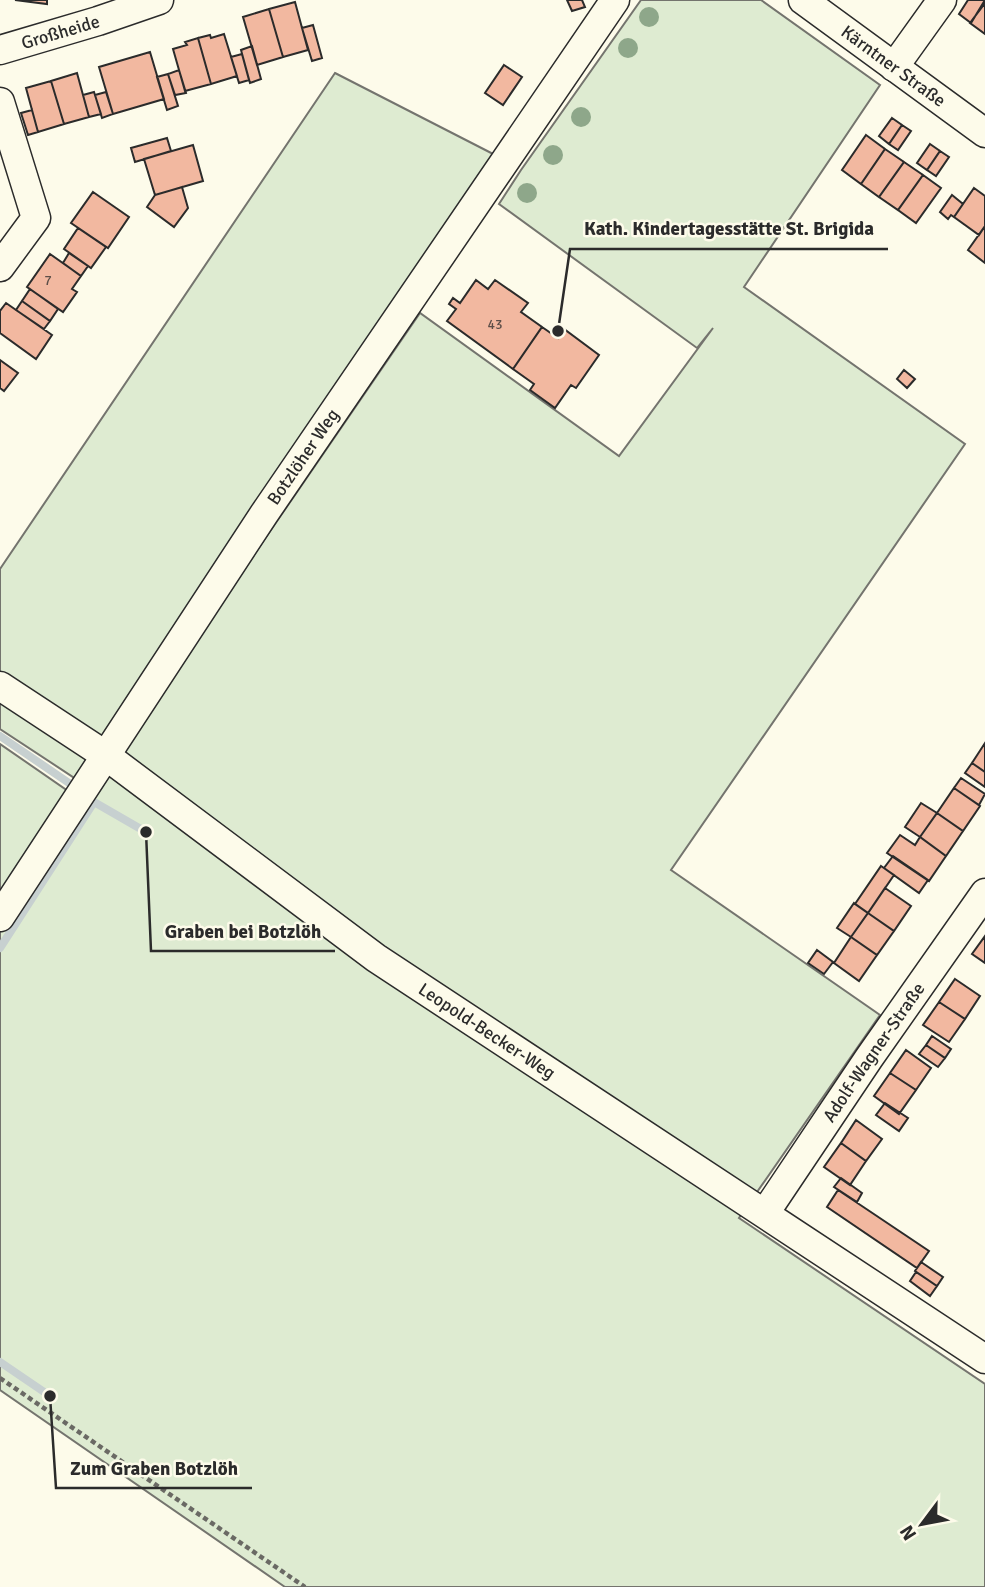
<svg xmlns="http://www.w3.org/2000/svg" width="985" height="1587" font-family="Signika,sans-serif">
<rect width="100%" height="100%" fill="#fdfbea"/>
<path fill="#deebd1" stroke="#74746e" stroke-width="2" d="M641,0H761L880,85L744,287L965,444L671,870L880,1015L739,1218L985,1384V1587H285L0,1390V744L84,802L420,313L619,456L713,328L697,348L499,204L521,170Z
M335,73L499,157L79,781L0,729V569Z"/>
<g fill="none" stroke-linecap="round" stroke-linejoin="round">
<path stroke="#c7d0d0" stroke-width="8" d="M0,736L69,783
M0,948L94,802L146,832
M0,1362L50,1396"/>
</g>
<path fill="#f2b8a0" stroke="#2b2b2b" stroke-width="2" d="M15,0H47V4Z
M567,0H582L585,7L572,11Z
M968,0H985L971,23L959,14Z
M295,2L308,50L283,57L269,9Z
M985,3V34L970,23Z
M269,9L283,57L257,65L243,17Z
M313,25L322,58L312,61L302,28Z
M224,34L237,76L211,84L198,38L210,35L211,38Z
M198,38L211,84L185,91L173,49L187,45L185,42Z
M252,46L261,79L250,83L241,50Z
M150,52L164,99L113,114L99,67Z
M242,54L249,80L239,83L231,57Z
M504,65L522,77L503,105L485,93Z
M179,70L186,93L175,95L168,74Z
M77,73L89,117L64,124L51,81Z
M168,74L178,106L167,110L157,77Z
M51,81L64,124L38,132L26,88Z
M94,92L101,114L89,117L83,95Z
M106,92L113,114L102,118L95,95Z
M32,110L38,132L28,135L21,113Z
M892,118L902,125L889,144L879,136Z
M902,125L911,131L898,150L889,144Z
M866,135L885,149L861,184L842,170Z
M167,138L171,151L135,162L131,148Z
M930,144L940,151L927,170L917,163Z
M193,145L203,181L155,195L144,159Z
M885,149L904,162L879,197L861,184Z
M940,151L949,157L936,176L927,170Z
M904,162L923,175L898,210L879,197Z
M923,175L941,188L916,223L898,210Z
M182,187L188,208L174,227L147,207L155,195Z
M974,188L985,196V226L979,235L954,217Z
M93,192L129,217L108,248L71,223Z
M952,195L963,204L954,217L951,215L948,219L940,212Z
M985,226V263L968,250Z
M78,228L106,247L91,268L64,249Z
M69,253L88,266L81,276L63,263Z
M50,254L81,276L72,289L77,292L63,312L27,287Z
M476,280L488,289L495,280L528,303L521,312L542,327L513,369L447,321L456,309L449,304L453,298L460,303Z
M30,289L58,309L50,321L22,301Z
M22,301L50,321L44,329L16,310Z
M6,303L52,335L36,359L0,333V311Z
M542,327L558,338L564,329L599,355L576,388L571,385L555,408L530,390L534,384L513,369Z
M0,360L18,373L4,391L0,388Z
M904,370L915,379L907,388L897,379Z
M985,743V772L972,763Z
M972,763L985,772V787L965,773Z
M961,778L985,794L979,805L954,788Z
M954,788L980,806L963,831L937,813Z
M921,803L937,813L920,837L905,827Z
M937,813L963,831L946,856L920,837Z
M900,835L915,845L920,837L946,856L929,881L887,853Z
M893,856L928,880L919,893L884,868Z
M881,866L894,875L868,913L855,904Z
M885,888L911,906L894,931L868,913Z
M854,903L868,913L851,937L837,928Z
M868,913L894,931L877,955L851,937Z
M985,936V963L972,954Z
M851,937L877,955L859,981L834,963Z
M817,950L833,962L824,974L808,963Z
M955,979L980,996L965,1019L939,1002Z
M939,1002L965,1019L949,1042L923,1025Z
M932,1036L951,1049L945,1058L926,1045Z
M926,1045L945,1058L938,1067L919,1054Z
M906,1050L931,1068L916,1090L890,1073Z
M890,1073L916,1090L899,1114L874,1096Z
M885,1103L908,1118L899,1131L876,1115Z
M856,1120L882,1139L866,1161L841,1143Z
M841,1143L866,1161L850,1185L824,1167Z
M841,1178L862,1193L857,1202L834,1187Z
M838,1190L929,1251L917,1268L827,1207Z
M921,1262L943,1277L937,1286L915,1271Z
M916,1272L937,1286L930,1296L910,1281Z"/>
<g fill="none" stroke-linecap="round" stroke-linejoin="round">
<defs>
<g id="minor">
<path id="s1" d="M803,0L985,133"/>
<path id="s2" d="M0,50L98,21L159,0"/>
<path d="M894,67L942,0"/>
<path d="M0,102L36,218L0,267"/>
<path id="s3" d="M0,686L105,755L376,958L985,1359"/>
<path id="s4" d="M0,917L264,514L615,0"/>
<path id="s5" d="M765,1213L869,1058L985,893"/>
</g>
</defs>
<use href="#minor" stroke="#2b2b2b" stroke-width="31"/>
<path stroke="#6a6964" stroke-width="4.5" stroke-dasharray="5 3.5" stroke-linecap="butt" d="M0,1378L305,1587"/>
<use href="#minor" stroke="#fdfbea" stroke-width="28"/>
</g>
<g fill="#8ea78a">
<circle cx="649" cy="17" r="10"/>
<circle cx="628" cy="48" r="10"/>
<circle cx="581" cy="117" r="10"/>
<circle cx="553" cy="155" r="10"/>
<circle cx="527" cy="193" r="10"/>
</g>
<g text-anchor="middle" stroke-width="5" stroke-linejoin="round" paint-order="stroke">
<g font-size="14" fill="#5d4e48">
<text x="48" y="285">7</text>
<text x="495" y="329">43</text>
</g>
<g font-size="18" fill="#2b2b2b" stroke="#fdfbea">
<text dy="6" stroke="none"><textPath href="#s2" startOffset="63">Großheide</textPath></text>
<text dy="6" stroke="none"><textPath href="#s1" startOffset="112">Kärntner Straße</textPath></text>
<text dy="6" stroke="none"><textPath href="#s4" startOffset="551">Botzlöher Weg</textPath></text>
<text dy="6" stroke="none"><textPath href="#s3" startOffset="597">Leopold-Becker-Weg</textPath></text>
<text dy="6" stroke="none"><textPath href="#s5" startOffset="194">Adolf-Wagner-Straße</textPath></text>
</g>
</g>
<path fill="none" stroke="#2b2b2b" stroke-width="2.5" d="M558 331L570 249H888M146 832L151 951H335M50 1396L56 1488H252"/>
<g fill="#2b2b2b" stroke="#fdfbea" stroke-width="2.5">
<circle cx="558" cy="331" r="7"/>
<circle cx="146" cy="832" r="7"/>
<circle cx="50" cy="1396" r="7"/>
</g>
<g font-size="19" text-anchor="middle" font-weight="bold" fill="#2b2b2b" stroke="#fdfbea" stroke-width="5" stroke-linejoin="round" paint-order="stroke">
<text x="729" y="235">Kath. Kindertagesstätte St. Brigida</text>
<text x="243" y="938">Graben bei Botzlöh</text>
<text x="154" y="1475">Zum Graben Botzlöh</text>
</g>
<g transform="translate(922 1524) rotate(238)" stroke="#fdfbea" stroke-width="5" paint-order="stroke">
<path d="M0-5L12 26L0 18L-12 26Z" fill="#2b2b2b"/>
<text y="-10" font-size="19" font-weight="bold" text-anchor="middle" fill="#2b2b2b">N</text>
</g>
</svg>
